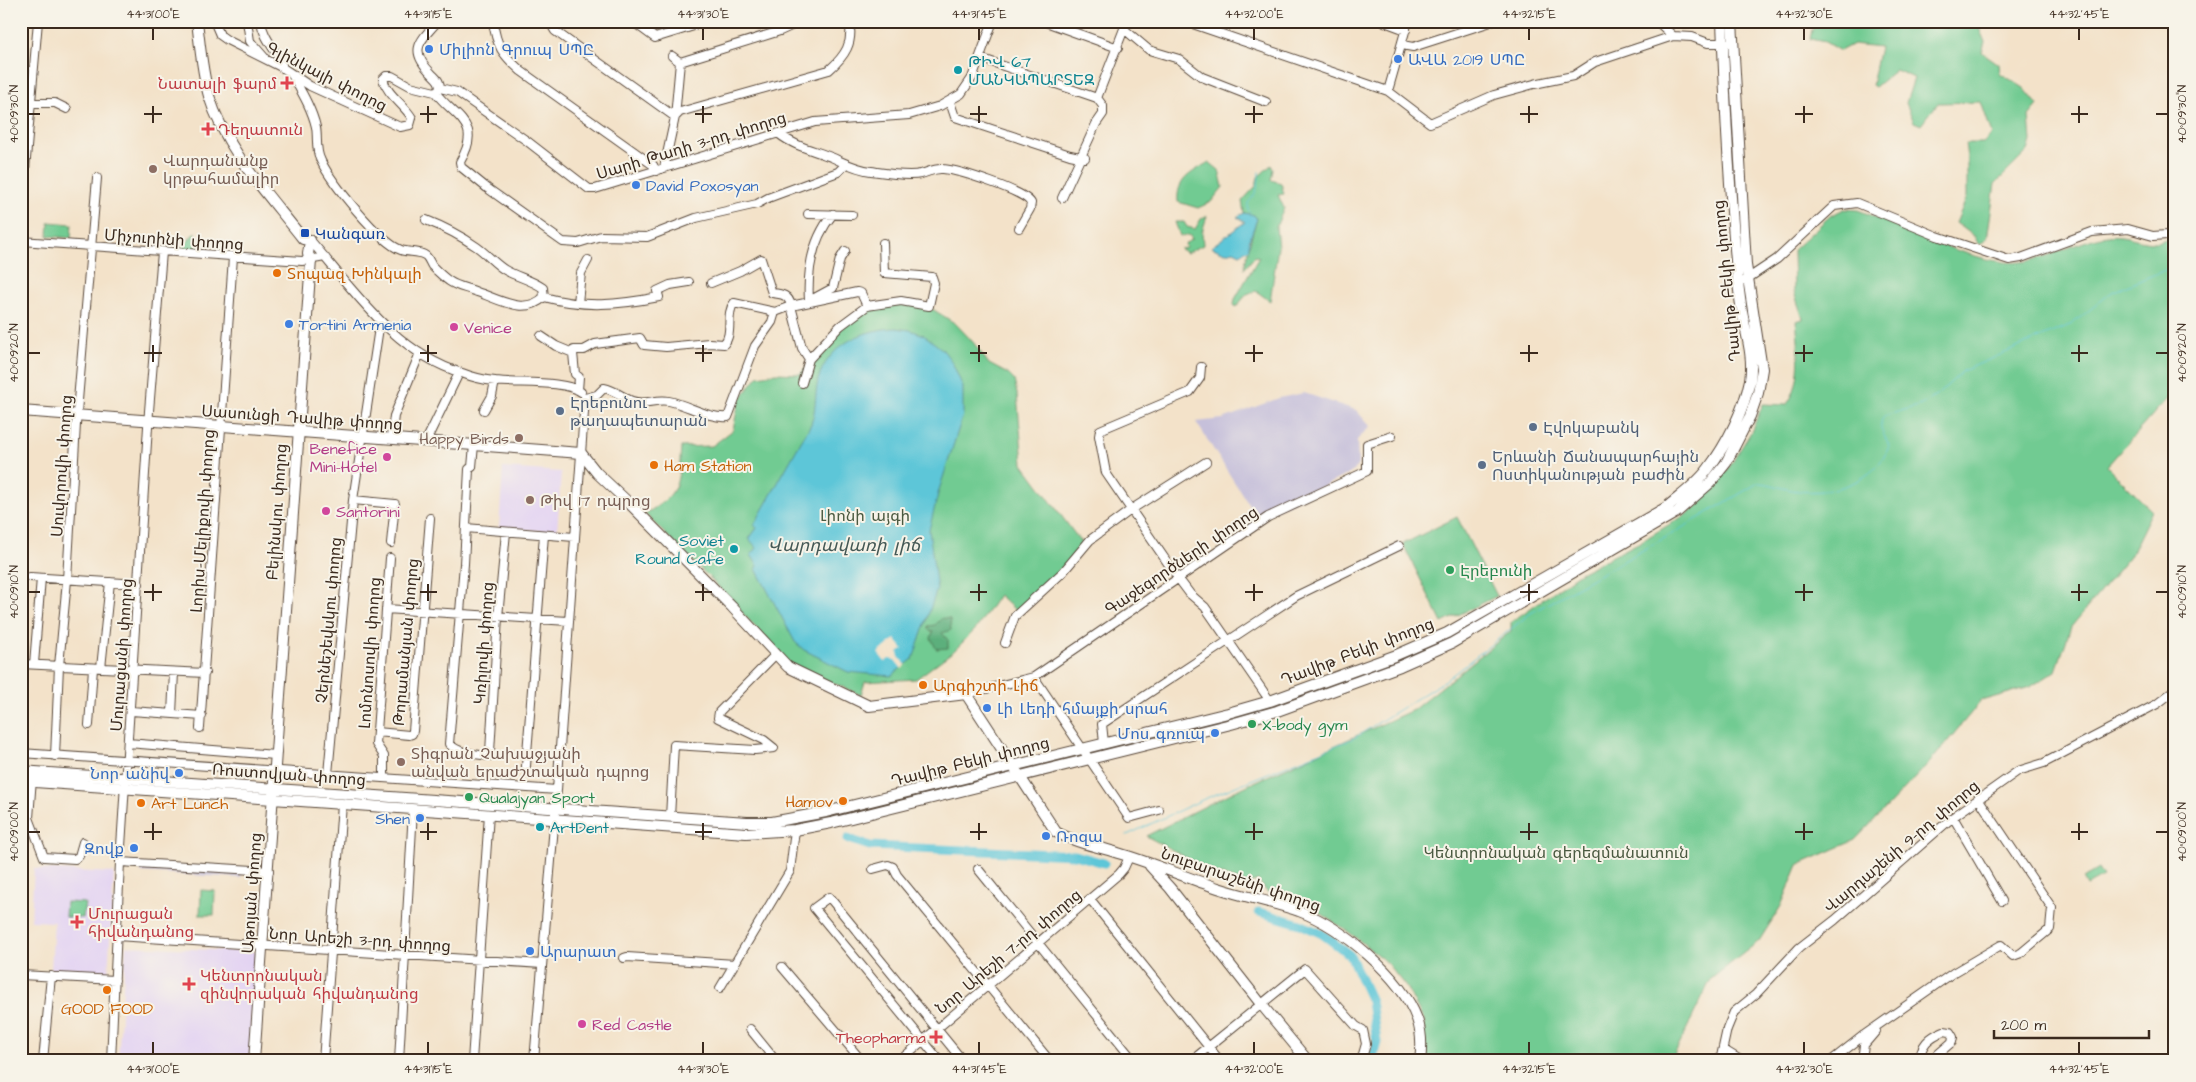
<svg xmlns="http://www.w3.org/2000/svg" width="2196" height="1082" font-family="'Architects Daughter','Noto Sans Armenian',sans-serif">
<rect width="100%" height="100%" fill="#f7f3e8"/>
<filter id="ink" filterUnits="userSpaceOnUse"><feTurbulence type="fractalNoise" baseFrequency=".02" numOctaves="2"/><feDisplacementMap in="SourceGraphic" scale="10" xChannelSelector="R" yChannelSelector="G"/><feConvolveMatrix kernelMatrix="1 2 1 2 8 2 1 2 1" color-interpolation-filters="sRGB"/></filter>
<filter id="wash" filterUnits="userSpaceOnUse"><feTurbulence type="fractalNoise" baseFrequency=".0096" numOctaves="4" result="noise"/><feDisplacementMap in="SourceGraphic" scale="20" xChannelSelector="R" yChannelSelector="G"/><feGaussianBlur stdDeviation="1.12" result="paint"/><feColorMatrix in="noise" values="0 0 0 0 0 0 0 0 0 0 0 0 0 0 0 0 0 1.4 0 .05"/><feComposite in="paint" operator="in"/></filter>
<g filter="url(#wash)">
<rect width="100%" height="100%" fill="#f3e2c9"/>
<path fill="#e3d3f3" d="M503,468L561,472L557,532L499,528Z
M34,869L114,873L108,974L51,971L54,922L31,921Z
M126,946L256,952L249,1061H118Z"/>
<path fill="#c6c0da" d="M1304,393L1356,410L1370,426L1357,440L1358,464L1354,471L1258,519L1196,422L1223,419L1279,398Z
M142,867L242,872L241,878L141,872Z"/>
<path fill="#71cb92" stroke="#567a58" d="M1819,21H1976L1985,42L1982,52L1999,64L2000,73L2024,88L2038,105L2029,116L2031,141L2028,151L1995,184L1987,239L1979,245L1974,236L1956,223L1967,197V158L1965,143H1983L1992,134L1981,102L1938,103L1921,125L1914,122L1906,103L1914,78L1896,70L1875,87L1872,85L1880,47L1853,44L1840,51L1825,42L1810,39L1812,30Z
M1209,162L1219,170L1223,187L1211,202L1198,208L1178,202C1176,179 1191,173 1209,162Z
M1271,165L1273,169L1271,180L1281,183L1284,194L1278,195L1284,208L1276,227L1278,247L1270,301L1256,291L1247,294L1236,307L1234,305L1235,299L1259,257L1255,256L1244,269C1248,251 1251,236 1257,219L1254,215L1244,213L1242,201L1256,186L1258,177Z
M1844,209L1858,210C1897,225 1982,268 2021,262C2048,259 2074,243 2101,237C2124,232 2134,241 2153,242C2160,243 2169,237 2175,234V393H2172L2107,466L2152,511L2130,556L2071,627L2056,671L2030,687L1981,701L1932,760L1855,840L1798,865L1781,906L1759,941L1711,979L1673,1057L1670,1061H1425L1424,1020L1406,987L1386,962L1350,933L1316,910L1267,892L1258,880L1249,884L1216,873L1146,836L1235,791L1413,710L1511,631V622L1580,573L1640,542L1695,509L1728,469L1751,432L1763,404L1786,405C1803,386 1799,345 1796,321L1803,319L1794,292L1793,250L1830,216Z
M1207,216L1202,232L1203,245L1187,253L1180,249L1186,248L1185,244L1192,239L1189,235L1180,236L1175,222H1184L1187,227L1195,229L1201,219Z
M49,222L72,224L71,238L48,236Z
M195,232L201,246L199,249L182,248Z
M914,303L934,310L956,324L973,342L989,364L1008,374L1014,380L1017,394L1023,464L1083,545L1051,580L1016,611L999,595L976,629L955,650L916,679L865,682L861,695L789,664L713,581L645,514C680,493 678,486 681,447L712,446L733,430L739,400L758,376L776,373L800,374C817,355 848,316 871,308C885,303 900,304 914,303Z
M1457,517L1497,596L1442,623L1403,544Z
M2098,869L2103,877L2087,886L2083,878Z
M201,890L215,891L214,915H200Z
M66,902L85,903L83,918L65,917Z"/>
<path fill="#5caf7c" stroke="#4c6c4d" d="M942,618L950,619L951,630L942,633L948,640V648L936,649L931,638L933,632L928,629V626L935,625Z"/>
<path fill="#5dc6d8" stroke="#4c787b" d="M1244,213L1254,215L1257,219L1249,241V249L1240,254L1234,251L1225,253L1211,247L1245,222L1237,217Z
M896,328L910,330L924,335L943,350L952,362L963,387V415L939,490L929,530L937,589L913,659L891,676L848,672L804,650L795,642L756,569L758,566L751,555L757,548L749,539L757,528L754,525L811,424C817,408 814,390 820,374C832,343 865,329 896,328Z"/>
<path fill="#f3e2c9" d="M895,639L903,649L898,652L899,657L906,665L902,669L895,660L889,659L885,662L878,653Z"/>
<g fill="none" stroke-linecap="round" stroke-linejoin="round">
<path stroke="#5dc6d8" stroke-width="1" d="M1251,214L1248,210V203C1257,193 1259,185 1259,172
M1670,535L1758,483C1772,483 1784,490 1799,491C1833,495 1877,481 1889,446C1885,434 1876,428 1884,416L1921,405L1936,396L1963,371L2072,324L2112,292L2170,268H2175
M1127,835L1202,800L1354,738L1446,680L1531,613L1668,536"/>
<path stroke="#5dc6d8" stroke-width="9" d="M848,839L870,846L1075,855L1104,863
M1259,912L1300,924L1322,934L1350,955L1371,1001L1377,1042L1372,1061"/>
</g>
</g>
<g filter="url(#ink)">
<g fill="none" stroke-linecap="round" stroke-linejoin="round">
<defs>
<path id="minor" d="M214,21L220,35L227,40L283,68L310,86L400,127L410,125L412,118C404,104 387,95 383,79L386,76H392L410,86L435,92L439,89
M247,21L250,41L264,57
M261,21C263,39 278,51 283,68
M438,21C418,43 409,51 432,74C437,79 440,81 440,88
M493,21C496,46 503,55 521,71L653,165L656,171
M549,21L555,31L675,117L680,112L829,70C845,56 854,43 849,21
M632,21L655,38L710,21
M1043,21L1118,48
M1184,21L1388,91L1430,123L1494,95L1534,84L1573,76L1595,62L1673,36L1692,37L1708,43H1727
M1382,21L1406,30
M1657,21L1673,36
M1124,29L1149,50L1179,59L1202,77L1266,102
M1402,45L1413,47L1494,21
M672,56L680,62
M980,58L1097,98L1103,106V114L1096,124L1062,198
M680,62L780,31L793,25L797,21
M292,75C301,91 312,109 316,127C318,138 315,150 321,161C331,182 379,242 401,250C409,253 419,250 426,256C429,259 430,263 432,266C437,271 443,277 449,281C457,287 468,288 477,292C499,299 524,316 544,297C584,308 618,305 659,297L657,291L670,285L689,282
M440,88L457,92L527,141L589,189H595L815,122L909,115L940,106L961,94L972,78L993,21
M1388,91L1408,21
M435,92C456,119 483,123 460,162L461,167L487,188L563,242L578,243L601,236L647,237L696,218L757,204L768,198L838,172L845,165
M1097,98L1127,21
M950,102L955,117L1070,155L1085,158
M30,103H55L67,109
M779,134C794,146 813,150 831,157C845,163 855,169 871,171C885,173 906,177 921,174C929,172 934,168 943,169C958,170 1025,191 1031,203L1030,209L1019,228
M664,168L675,117L680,62
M808,214L852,215
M833,214C812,239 807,269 809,301L833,288L840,259L845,251
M21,216L38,21
M426,220C444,227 461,236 477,247C487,254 495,264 505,270C517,277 532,280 543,288L544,297
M310,240C353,289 395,353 462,373C472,377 484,380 495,381C516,384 566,380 581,392
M21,241L302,261L325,257
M1744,281L1777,259L1834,206L1857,203L1937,236L2009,260L2021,258L2092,232L2128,229L2153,236L2167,235L2175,232
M578,303L581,273L588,260
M541,336L556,346L573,353
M809,359L802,348L791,306L857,292L861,293L867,306
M1201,367L1200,378L1190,392L1100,430L1099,436L1106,473L1178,578L1190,594L1205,607L1270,701
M802,383L809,359L840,326L867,306L901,301L929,306L934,283L932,277L884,273L883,243
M578,390L579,377L575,374L573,353L574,350H584L595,344L640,338L644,345L666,347L709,343L724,344C734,333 725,314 734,303L775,312L791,306C789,295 782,294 772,293L761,259L740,271L711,283
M585,398L597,395L604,388C615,390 622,397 632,401C645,406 656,398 669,401C688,405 709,419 728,417L755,346L772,322L775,312
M484,410L492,396L495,381
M391,439L394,416L420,353
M426,441L459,373
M474,445L472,467L469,469L464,564L449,744C460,754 475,754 489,756L490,752L498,617L506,532
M353,500L395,504L391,543
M466,528L574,537
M30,577L139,584
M386,609L568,621
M1005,643L1015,616L1063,572L1090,540L1132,509L1206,462
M21,664L205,673
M34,664L41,578
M101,668L110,582
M1034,677L1129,818L1159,810
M966,694L1034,677L1268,517L1367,471V444L1392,436
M131,711L202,716
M172,714L174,672
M89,725L93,668
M200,728L233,257
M377,732L409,735L412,734L413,731L430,518
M128,743L275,755
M1104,743L1102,724L1296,596L1399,546
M21,753L557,790
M55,756L59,666L67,580L76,424L97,178
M526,766L544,535
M328,774L353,500L380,321
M32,778L29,818L44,857L75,859L79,856L83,842
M384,778V756L376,744L390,558
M670,817L674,745L755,750L774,748L764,740L718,718L719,712L776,654
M1953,817L2002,901
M120,862L269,871
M873,869L888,865L893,867L897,875L1050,1061
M978,869L1134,1061
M1090,899L1220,1061
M117,936L542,964
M624,958L627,957L735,964
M782,967L862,1061
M21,975L115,980
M720,988L790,871L795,830
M750,1029L776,1061
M1724,1050L1742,1061
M43,1061L51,976
M111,1061L120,862L149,411L162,252
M323,1061L342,804
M399,1061L413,809
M472,1061L489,814
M534,1061L557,790L585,398
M899,1061L1119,874L1124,868L1129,857
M940,1061L814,908L829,897L963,1061
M1191,1061L1305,969L1356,1026L1363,1030L1366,1044L1361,1061
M1720,1061L1727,1029L1734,1012L1756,994L1799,948L1835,920L1953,817L2018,771L2044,763L2157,704L2175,690
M1831,1061L1864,1035L1953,973L2001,945L2013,956L2021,953L2050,929L2052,908L1978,798
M1862,1061L1864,1045L1876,1031
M1920,1061C1920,1045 1929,1037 1944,1031L1950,1032L1953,1037L1952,1042L1930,1061"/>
<path id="major" d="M197,21C200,46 202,72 209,96C226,151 268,194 303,239L310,240
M21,411L581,453L597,473L630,504L732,607L788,667L869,706L966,694L1056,832C1075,843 1097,846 1118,853C1152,863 1185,877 1218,888C1245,897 1273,902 1299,911C1342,927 1401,976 1417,1019C1422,1033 1422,1047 1420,1061
M21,771L747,822H772L826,812L1228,713L1270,701L1394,656L1447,633L1667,507C1681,495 1697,484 1708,469C1727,444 1744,410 1750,380C1754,357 1746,334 1742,312C1740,299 1738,285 1737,271C1729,188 1725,104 1722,21
M21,781L746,833L795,830L831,823L1231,724L1277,711L1400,666L1452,643L1677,512L1710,483L1726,463L1750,416L1758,393L1762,369L1746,265L1732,21
M1150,866L1170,888L1261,1004L1308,1061
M254,1061C275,794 290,527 311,260L308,254L310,240"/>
</defs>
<use href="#minor" stroke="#574638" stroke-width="10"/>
<use href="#major" stroke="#574638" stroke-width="12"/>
<use href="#minor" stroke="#fff" stroke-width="8"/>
<use href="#major" stroke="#fff" stroke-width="10"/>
</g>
</g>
<path fill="none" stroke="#3b2a1e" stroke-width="2" d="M153,28V40M428,28V40M703,28V40M979,28V40M1254,28V40M1529,28V40M1804,28V40M2079,28V40M153,106V123M428,106V123M703,106V123M979,106V123M1254,106V123M1529,106V123M1804,106V123M2079,106V123M28,114H40M144,114H162M420,114H437M695,114H712M970,114H987M1245,114H1263M1520,114H1538M1795,114H1813M2071,114H2088M2156,114H2168M153,345V362M428,345V362M703,345V362M979,345V362M1254,345V362M1529,345V362M1804,345V362M2079,345V362M28,353H40M144,353H162M420,353H437M695,353H712M970,353H987M1245,353H1263M1520,353H1538M1795,353H1813M2071,353H2088M2156,353H2168M153,584V601M428,584V601M703,584V601M979,584V601M1254,584V601M1529,584V601M1804,584V601M2079,584V601M28,592H40M144,592H162M420,592H437M695,592H712M970,592H987M1245,592H1263M1520,592H1538M1795,592H1813M2071,592H2088M2156,592H2168M153,823V840M428,823V840M703,823V840M979,823V840M1254,823V840M1529,823V840M1804,823V840M2079,823V840M28,832H40M144,832H162M420,832H437M695,832H712M970,832H987M1245,832H1263M1520,832H1538M1795,832H1813M2071,832H2088M2156,832H2168M153,1042V1054M428,1042V1054M703,1042V1054M979,1042V1054M1254,1042V1054M1529,1042V1054M1804,1042V1054M2079,1042V1054"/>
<g fill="#3f7fe0" stroke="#f7f3e8" stroke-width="2">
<circle cx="429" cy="49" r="5"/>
<circle cx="1398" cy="59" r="5"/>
<circle cx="636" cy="185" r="5"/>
<circle cx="289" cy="324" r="5"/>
<circle cx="987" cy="708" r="5"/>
<circle cx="1215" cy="733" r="5"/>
<circle cx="179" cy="773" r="5"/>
<circle cx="420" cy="818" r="5"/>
<circle cx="1046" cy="836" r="5"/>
<circle cx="134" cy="848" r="5"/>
<circle cx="530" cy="951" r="5"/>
</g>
<g fill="#0f9aa8" stroke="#f7f3e8" stroke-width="2">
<circle cx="958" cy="70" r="5"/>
<circle cx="734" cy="549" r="5"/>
<circle cx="540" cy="827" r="5"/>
</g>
<g fill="#e0444e" stroke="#f7f3e8" stroke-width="2">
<path d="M284.5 75.5h5v5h5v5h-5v5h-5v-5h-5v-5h5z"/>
<path d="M205.5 121.5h5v5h5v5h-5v5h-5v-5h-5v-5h5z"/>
<path d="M74.5 914.5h5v5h5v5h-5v5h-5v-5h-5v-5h5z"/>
<path d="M186.5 976.5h5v5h5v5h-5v5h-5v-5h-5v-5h5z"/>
<path d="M933.5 1029.5h5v5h5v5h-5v5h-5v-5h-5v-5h5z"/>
</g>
<g fill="#8d6e63" stroke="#f7f3e8" stroke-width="2">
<circle cx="153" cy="169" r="5"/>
<circle cx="519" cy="438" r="5"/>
<circle cx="530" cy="500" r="5"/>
<circle cx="401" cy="762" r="5"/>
</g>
<rect fill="#1a4fb4" stroke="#f7f3e8" stroke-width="2" x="300" y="228" width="10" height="10" rx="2.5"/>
<g fill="#e8710a" stroke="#f7f3e8" stroke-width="2">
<circle cx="277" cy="273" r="5"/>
<circle cx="654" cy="465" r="5"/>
<circle cx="923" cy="685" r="5"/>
<circle cx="843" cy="801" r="5"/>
<circle cx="141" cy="803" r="5"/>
<circle cx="107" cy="990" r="5"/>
</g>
<g fill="#d1479c" stroke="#f7f3e8" stroke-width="2">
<circle cx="454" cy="327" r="5"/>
<circle cx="387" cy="457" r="5"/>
<circle cx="326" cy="511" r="5"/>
<circle cx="582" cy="1024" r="5"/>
</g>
<g fill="#5c6f8a" stroke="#f7f3e8" stroke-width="2">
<circle cx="560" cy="411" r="5"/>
<circle cx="1533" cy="427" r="5"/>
<circle cx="1482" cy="465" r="5"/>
</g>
<g fill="#2e9e5b" stroke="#f7f3e8" stroke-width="2">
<circle cx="1450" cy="570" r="5"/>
<circle cx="1252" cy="724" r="5"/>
<circle cx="469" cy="797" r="5"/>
</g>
<g text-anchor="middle" stroke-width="4" stroke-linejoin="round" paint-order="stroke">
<g font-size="16" fill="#366cbe" stroke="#f7f3e8" text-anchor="start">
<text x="439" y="55">Միլիոն Գրուպ ՍՊԸ</text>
<text x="1408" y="65">ԱՎԱ 2019 ՍՊԸ</text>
<text x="646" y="191">David Poxosyan</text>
<text x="299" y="330">Tortini Armenia</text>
<text x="997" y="714">Լի Լեդի հմայքի սրահ</text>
<text x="1205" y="739" text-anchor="end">Մոս գռուպ</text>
<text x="169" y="779" text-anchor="end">Նոր անիվ</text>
<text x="410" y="824" text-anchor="end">Shen</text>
<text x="1056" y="842">Ռոզա</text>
<text x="124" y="854" text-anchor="end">Զովք</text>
<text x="540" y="957">Արարատ</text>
</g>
<g font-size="16" fill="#0d838f" stroke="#f7f3e8" text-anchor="start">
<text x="968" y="67">ԹԻՎ 67<tspan x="968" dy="18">ՄԱՆԿԱՊԱՐՏԵԶ</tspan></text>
<text x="724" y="546" text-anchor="end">Soviet<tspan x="724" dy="18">Round Cafe</tspan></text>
<text x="550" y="833">ArtDent</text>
</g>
<g font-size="16" fill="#3b2a1e" stroke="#f7f3e8">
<text transform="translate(327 76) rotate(27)" y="6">Գլինկայի փողոց</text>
<text transform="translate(691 145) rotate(-17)" y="6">Սարի Թաղի 3-րդ փողոց</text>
<text transform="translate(174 239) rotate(4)" y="6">Միչուրինի փողոց</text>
<text transform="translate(1726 281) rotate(-96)" y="6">Դավիթ Բեկի փողոց</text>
<text transform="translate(302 417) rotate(4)" y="6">Սասունցի Դավիթ փողոց</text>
<text transform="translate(61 466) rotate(-86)" y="6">Սուվորովի փողոց</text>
<text transform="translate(276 512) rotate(-86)" y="6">Բելինսկու փողոց</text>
<text transform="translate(202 521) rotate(-86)" y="6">Լորիս-Մելիքովի փողոց</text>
<text transform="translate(1181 560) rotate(-34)" y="6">Գաջեգործների փողոց</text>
<text transform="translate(328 620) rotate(-85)" y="6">Չերնեշեվսկու փողոց</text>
<text transform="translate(405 642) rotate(-85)" y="6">Թորամանյան փողոց</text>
<text transform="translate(483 643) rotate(-86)" y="6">Կռիլովի փողոց</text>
<text transform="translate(1357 651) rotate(-21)" y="6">Դավիթ Բեկի փողոց</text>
<text transform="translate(369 653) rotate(-86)" y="6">Լոմոնոսովի փողոց</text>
<text transform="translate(121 655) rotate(-86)" y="6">Մուրացանի փողոց</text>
<text transform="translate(970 761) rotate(-14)" y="6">Դավիթ Բեկի փողոց</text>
<text transform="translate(289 774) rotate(4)" y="6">Ռոստովյան փողոց</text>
<text transform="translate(1901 846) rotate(-40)" y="6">Վարդաշենի 9-րդ փողոց</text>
<text transform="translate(1241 879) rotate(19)" y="6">Նուբարաշենի փողոց</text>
<text transform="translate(251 893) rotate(-86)" y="6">Աթոյան փողոց</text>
<text transform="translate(360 939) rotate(4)" y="6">Նոր Արեշի 3-րդ փողոց</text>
<text transform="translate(1008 951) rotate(-40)" y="6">Նոր Արեշի 7-րդ փողոց</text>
</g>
<g font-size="16" fill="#be3a42" stroke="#f7f3e8" text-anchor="start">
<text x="277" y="89" text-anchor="end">Նատալի ֆարմ</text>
<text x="218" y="135">Դեղատուն</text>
<text x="88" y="919">Մուրացան<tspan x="88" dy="18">հիվանդանոց</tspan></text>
<text x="200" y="981">Կենտրոնական<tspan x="200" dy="18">զինվորական հիվանդանոց</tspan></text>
<text x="926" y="1043" text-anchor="end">Theopharma</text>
</g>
<g font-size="16" fill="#785e54" stroke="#f7f3e8" text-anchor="start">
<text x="163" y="166">Վարդանանք<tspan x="163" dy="18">կրթահամալիր</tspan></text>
<text x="509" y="444" text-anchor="end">Happy Birds</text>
<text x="540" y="506">Թիվ 17 դպրոց</text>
<text x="411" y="759">Տիգրան Չախաջյանի<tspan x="411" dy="18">անվան երաժշտական դպրոց</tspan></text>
</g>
<g font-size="16" fill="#164399" stroke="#f7f3e8" text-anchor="start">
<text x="315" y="239">Կանգառ</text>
</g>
<g font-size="16" fill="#c56008" stroke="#f7f3e8" text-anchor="start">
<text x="287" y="279">Տոպազ Խինկալի</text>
<text x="664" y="471">Ham Station</text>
<text x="933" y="691">Արգիշտի Լիճ</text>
<text x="833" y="807" text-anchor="end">Hamov</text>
<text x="151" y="809">Art Lunch</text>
<text x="107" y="1014" text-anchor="middle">GOOD FOOD</text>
</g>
<g font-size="16" fill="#b23c85" stroke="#f7f3e8" text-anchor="start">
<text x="464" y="333">Venice</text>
<text x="377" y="454" text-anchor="end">Benefice<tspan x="377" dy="18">Mini-Hotel</tspan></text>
<text x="336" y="517">Santorini</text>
<text x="592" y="1030">Red Castle</text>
</g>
<g font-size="16" fill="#4e5e75" stroke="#f7f3e8" text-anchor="start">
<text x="570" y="408">Էրեբունու<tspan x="570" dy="18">թաղապետարան</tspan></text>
<text x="1543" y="433">Էվոկաբանկ</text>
<text x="1492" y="462">Երևանի Ճանապարհային<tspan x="1492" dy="18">Ոստիկանության բաժին</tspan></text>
</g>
<g font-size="16" fill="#4b5a41" stroke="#f7f3e8">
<text x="865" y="521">Լիոնի այգի</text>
<text x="1556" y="858">Կենտրոնական գերեզմանատուն</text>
</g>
<g font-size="16" fill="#27864d" stroke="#f7f3e8" text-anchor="start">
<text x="1460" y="576">Էրեբունի</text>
<text x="1262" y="730">X-body gym</text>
<text x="479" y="803">Qualajyan Sport</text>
</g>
<g font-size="18" font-style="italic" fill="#455956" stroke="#f7f3e8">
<text x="844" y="551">Վարդավառի լիճ</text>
</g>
</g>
<rect width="2196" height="1082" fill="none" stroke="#f7f3e8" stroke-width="55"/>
<path d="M1994 1030v8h155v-8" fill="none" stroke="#3b2a1e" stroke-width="2.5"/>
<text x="2001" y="1030" font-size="15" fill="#3b2a1e" stroke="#f7f3e8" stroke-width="4" paint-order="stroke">200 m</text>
<rect x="28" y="28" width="2140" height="1026" fill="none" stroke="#3b2a1e" stroke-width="2"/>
<g font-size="12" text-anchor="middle" fill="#3b2a1e">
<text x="153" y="18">44°31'00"E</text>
<text x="428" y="18">44°31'15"E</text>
<text x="703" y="18">44°31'30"E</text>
<text x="979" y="18">44°31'45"E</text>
<text x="1254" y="18">44°32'00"E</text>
<text x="1529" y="18">44°32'15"E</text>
<text x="1804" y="18">44°32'30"E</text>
<text x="2079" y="18">44°32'45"E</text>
<text transform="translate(14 114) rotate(-90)" y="4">40°09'30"N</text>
<text transform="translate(2182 114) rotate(-90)" y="4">40°09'30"N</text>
<text transform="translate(14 353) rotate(-90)" y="4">40°09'20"N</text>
<text transform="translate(2182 353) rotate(-90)" y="4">40°09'20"N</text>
<text transform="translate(14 592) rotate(-90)" y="4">40°09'10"N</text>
<text transform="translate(2182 592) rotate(-90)" y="4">40°09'10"N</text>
<text transform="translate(14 832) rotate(-90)" y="4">40°09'00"N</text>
<text transform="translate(2182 832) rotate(-90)" y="4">40°09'00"N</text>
<text x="153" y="1073">44°31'00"E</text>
<text x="428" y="1073">44°31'15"E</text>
<text x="703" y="1073">44°31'30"E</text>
<text x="979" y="1073">44°31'45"E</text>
<text x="1254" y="1073">44°32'00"E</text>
<text x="1529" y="1073">44°32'15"E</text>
<text x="1804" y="1073">44°32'30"E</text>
<text x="2079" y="1073">44°32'45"E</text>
</g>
</svg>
